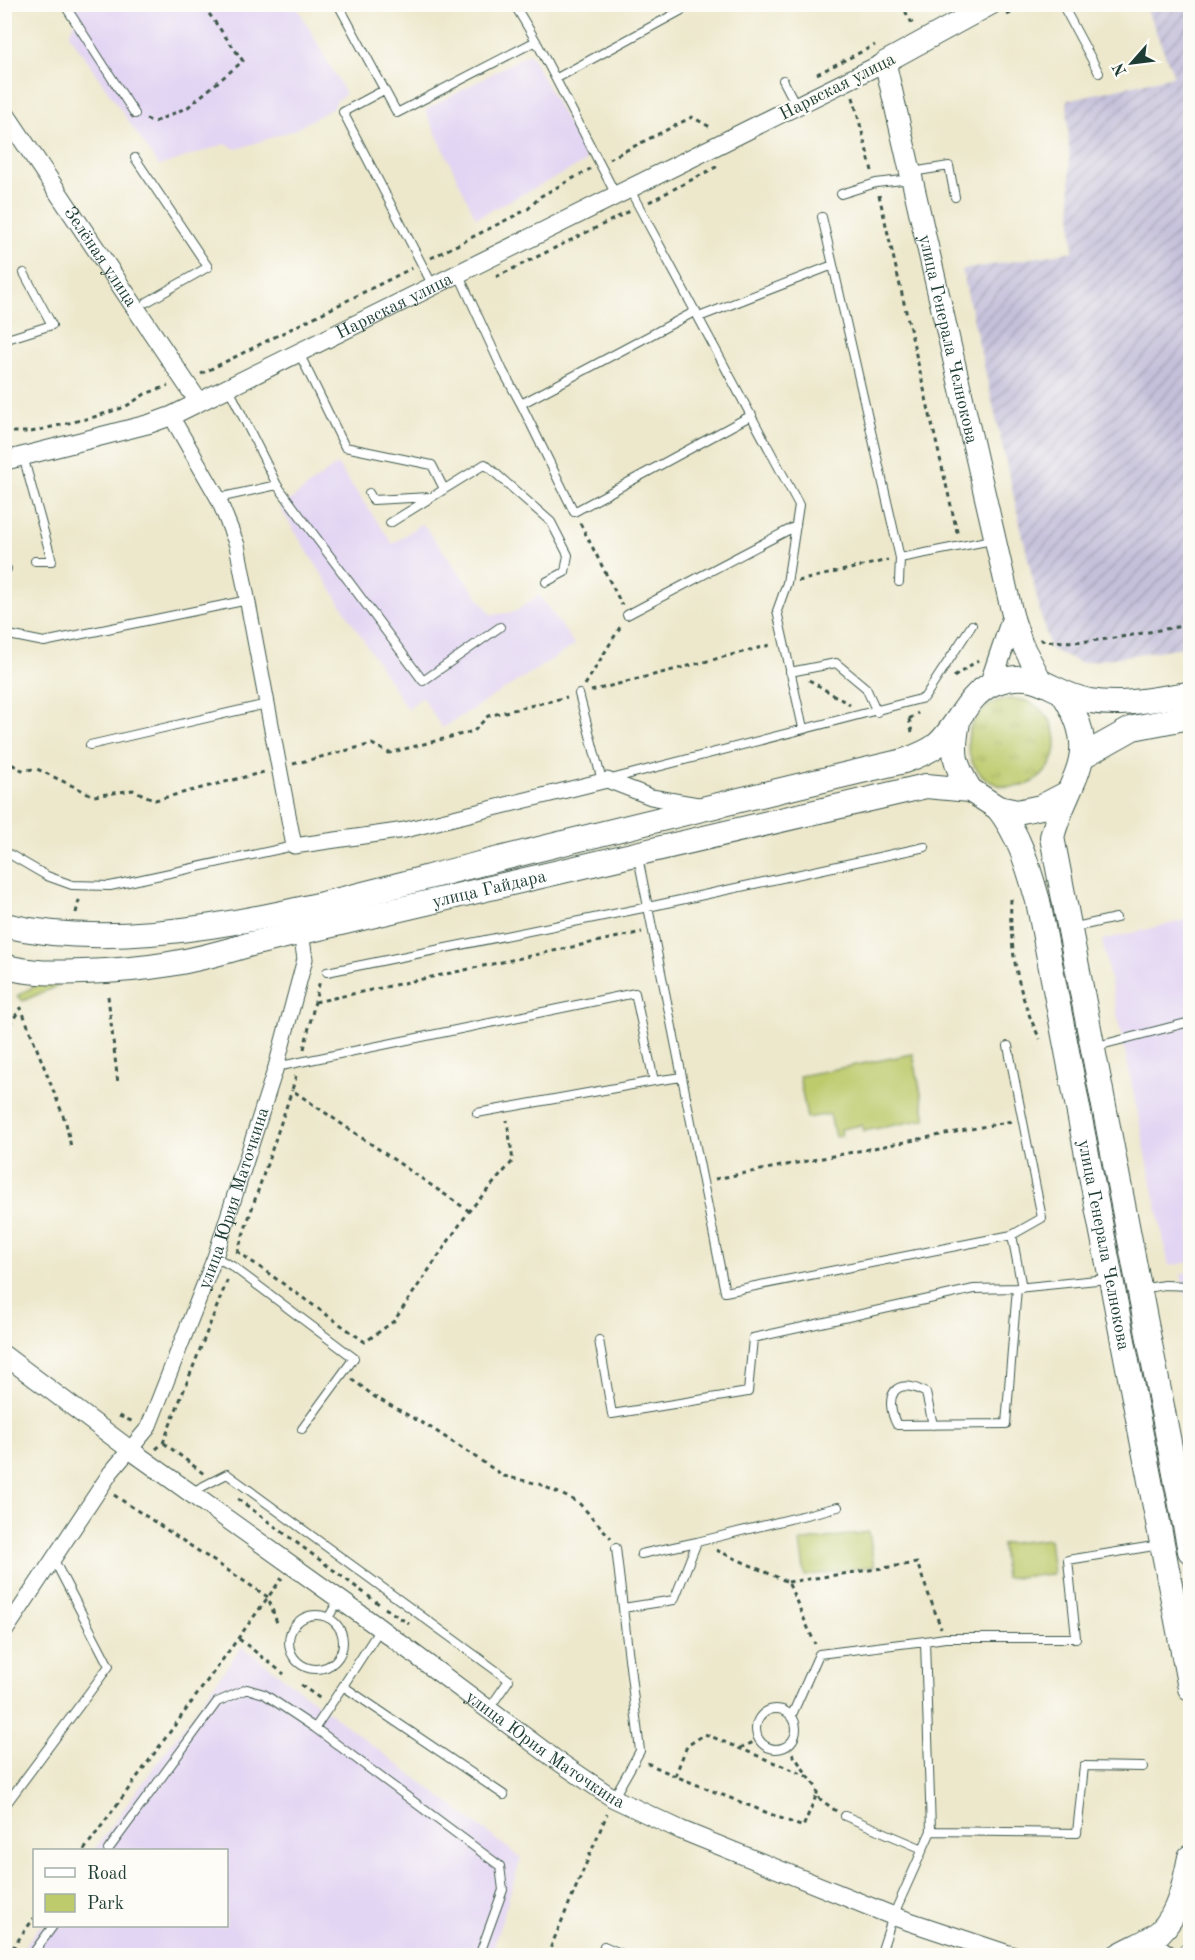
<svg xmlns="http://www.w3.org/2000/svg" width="1195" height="1960" font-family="'Old Standard TT',serif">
<defs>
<pattern id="industrial-furrows" width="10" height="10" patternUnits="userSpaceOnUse" patternTransform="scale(1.5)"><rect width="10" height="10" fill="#c5c0da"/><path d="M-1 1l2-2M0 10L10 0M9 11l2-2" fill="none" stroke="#9f9db2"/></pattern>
<pattern id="grass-tufts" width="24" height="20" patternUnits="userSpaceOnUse" patternTransform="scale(1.5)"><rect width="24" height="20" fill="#bdcb6d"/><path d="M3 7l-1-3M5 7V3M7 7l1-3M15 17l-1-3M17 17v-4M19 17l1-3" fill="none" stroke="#a2af5f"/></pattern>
</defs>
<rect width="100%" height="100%" fill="#fdfcf7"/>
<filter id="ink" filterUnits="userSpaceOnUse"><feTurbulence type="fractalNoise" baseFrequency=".0167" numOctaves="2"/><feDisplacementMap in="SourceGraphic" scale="12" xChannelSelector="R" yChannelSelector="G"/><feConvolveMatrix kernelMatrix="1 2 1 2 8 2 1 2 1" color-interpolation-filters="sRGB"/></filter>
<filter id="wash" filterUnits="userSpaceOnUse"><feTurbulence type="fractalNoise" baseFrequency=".008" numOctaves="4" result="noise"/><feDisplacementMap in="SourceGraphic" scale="24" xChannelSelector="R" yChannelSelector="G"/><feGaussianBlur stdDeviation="1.35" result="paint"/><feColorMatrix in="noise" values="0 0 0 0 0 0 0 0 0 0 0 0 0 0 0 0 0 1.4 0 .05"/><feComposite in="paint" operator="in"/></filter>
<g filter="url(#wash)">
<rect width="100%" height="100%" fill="#ede8cc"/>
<path fill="#e2d4f3" d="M66,5H296L346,94L337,100L333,108L294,130L237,149L225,144L159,166L69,34L76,20Z
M530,53L587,161L476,218L425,110Z
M337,464L393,544L422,523L492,615L515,612L539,595L575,645L442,728L422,697L407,709L280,508Z
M1190,919V1262L1169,1266L1102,940Z
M1190,1272V1318L1181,1274Z
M242,1646L521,1858L491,1955L18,1956L39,1926H226V1850H94Z"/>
<path fill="url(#industrial-furrows)" d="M1145,5H1190V646L1081,663L1050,649L1042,620L962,270L1073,251L1067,100L1174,76Z"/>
<path fill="url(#grass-tufts)" stroke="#6e8450" stroke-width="1.5" d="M968 743a44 44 0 1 1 88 0a44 44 0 1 1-88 0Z
M58,981L59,985L23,1001L17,996L38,984Z"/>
<path fill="#bdcb6d" stroke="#6e8450" stroke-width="1.5" d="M913,1054L926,1119L864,1131L862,1125L840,1129L841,1136L835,1137L830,1114L807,1118L799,1076Z
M869,1532L874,1566L805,1576L800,1542Z
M1049,1539L1053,1574L1005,1578L1002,1544Z"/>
</g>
<g filter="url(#ink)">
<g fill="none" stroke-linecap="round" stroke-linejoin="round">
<defs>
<path id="service" d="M64,4L135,114
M338,4L397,113L536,41L616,195
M511,4L517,9L536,41
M1062,4L1099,73
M557,78L693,4
M783,80L796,105
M384,90L343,112L433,286
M135,158L208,267L147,302
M912,172L949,166L955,197
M630,190L799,505L787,583L777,611L803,728
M841,194L876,183L911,179
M822,217L900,558L992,540
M459,275L503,371L521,404L696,311
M699,317L833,265
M4,340L52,325L24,273
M299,353L345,447L432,465L444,489
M228,387L277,485
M521,404L574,512L752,415
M23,456L52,561H35
M369,493L373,500L430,497
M218,498L277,485L423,681L500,627
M390,523L485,464L551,522L568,555L565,572L546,582
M4,571L7,569
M899,582L900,558
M627,615L796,526
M4,634L44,642L248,600
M790,672L836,663L866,688L877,712
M579,694L602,781
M90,745L267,704
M611,779L924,698L972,625
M4,851L47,876L72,885L110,886L294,846
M638,857L725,1292L1012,1235L1022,1288
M1071,928L1116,918
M327,972L648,907L925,847
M1008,1046L1042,1218L1012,1235
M1097,1046L1190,1022
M276,1067L635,993L654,1081L682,1077
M477,1113L654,1081
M215,1257L232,1266L354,1358L302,1429
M1141,1289L1164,1285L1190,1286
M599,1340L612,1414L748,1392L753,1338L974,1289L1017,1288L1107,1279
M933,1425L926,1393C894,1374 883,1398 897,1425L1006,1424L1017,1288
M190,1493L227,1474L509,1680L489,1709
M616,1548L623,1608
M641,1554L697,1542
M289 1642a27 27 0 1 1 54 0a27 27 0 1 1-54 0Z
M328,1618L339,1600
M380,1629L343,1686L504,1795
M925,1641L945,1638H1076L1068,1560L1160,1545
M756 1729a20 20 0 1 1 40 0a20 20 0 1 1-40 0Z
M791,1717L819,1654L925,1641L931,1831
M315,1728L343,1686
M614,1797L640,1751L623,1608L674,1600L697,1542L838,1507
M4,1807L109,1666L54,1560
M845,1816L923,1849
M108,1850L217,1702L247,1689L264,1694L315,1728L500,1866L503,1890L479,1956
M31,1956L53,1926
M602,1956L604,1946L627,1956
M880,1956L893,1916L931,1831L1077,1833L1084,1766L1143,1767"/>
<g id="minor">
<path d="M171,416L218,498L237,545L294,846L405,830L607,780L651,797L698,805"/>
<path id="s1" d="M4,1633L111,1472L148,1428L215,1257L276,1067L305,959L301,933"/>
</g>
<g id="tertiary">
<path id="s2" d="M4,112L198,401"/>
<path id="s3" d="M4,461L149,424L171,416L885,62"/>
<path id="s4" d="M4,1355L129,1449L374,1624L555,1759L613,1798L681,1830L893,1916L1013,1956"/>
</g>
<g id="secondary">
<path id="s5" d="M991,4L885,62L1013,617L1022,644L1041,680"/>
<path d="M990,685L1013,617"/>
</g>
<g id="primary">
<path d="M1064,695C1104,758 1068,776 1052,837L1190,1551"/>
<path d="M958,722C952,753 954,764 970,790"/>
<path d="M1083,756L1133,728L1190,717"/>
<path id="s6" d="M998,808C1020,836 1028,867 1038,901L1190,1688"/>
<path d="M4,925C153,960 345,897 491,861C628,827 766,793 904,761C915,757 928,752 937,745C957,728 967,695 992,684C1038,665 1049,694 1090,701C1123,707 1158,698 1190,694"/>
<path id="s7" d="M4,966C29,974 57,973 83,972C147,970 189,963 251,944L926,786L970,790L998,808L1017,812L1041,807L1066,794"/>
<path d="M1128,1951L1155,1949L1165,1956"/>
<path d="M1118,1956C1131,1948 1149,1942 1160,1932C1179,1914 1185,1882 1190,1857"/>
<path d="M1190,1956V1954"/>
</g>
</defs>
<use href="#service" stroke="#3e574b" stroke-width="10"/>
<use href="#minor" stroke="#3e574b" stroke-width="17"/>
<use href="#tertiary" stroke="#3e574b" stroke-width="20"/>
<use href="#secondary" stroke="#3e574b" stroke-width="23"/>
<use href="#primary" stroke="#3e574b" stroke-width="26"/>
<path stroke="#3e574b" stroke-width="3" stroke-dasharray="4.5 4.5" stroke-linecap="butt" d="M901,4L913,25
M1007,15L1027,4
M817,74L875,45
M853,97L872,171
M146,119L154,122L188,107L243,61L202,4
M609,159L692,117L712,128
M879,195L958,536
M649,202L718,166
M431,258L528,209L541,196L590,169
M496,277L630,211
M201,374L412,268
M4,432H31L94,417L125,407L145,394L168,386
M580,523L622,605
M798,581L888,560
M1040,640C1091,647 1140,632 1190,625
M954,677L978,660
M809,680L850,705
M585,685L622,624
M591,691L774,644
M909,719L918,713
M909,719L913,736
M4,760L22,770L37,769L94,796L133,790L155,800L264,772
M293,764L372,744L389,753L474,731L488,716L567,697
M1011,899C1009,947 1018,996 1040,1039
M76,913L80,896
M108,996L118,1084
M315,1002L642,932
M4,1032L21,1008L66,1123L71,1147
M304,1049L320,980
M296,1076L292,1090L469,1211
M715,1179L1012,1121
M237,1251L365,1342L394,1321L469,1211L513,1161L507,1120
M237,1253L292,1090
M352,1379L375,1397L433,1429L504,1476L539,1484L578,1502L611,1538
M119,1416L134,1422
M164,1443L204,1474
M156,1449L163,1443L229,1276
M114,1495L268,1597L277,1623
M238,1499L379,1604
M716,1550L788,1582L815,1644
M788,1582L917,1563L941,1628
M385,1608L409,1624
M239,1639L284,1674
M301,1685L322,1700
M787,1746L818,1790L816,1796L836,1811
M740,1748L758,1740
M647,1763L675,1776
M809,1777L705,1734L687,1746L675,1776L803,1827L816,1796
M84,1850L282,1578
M7,1956L34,1918
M547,1956L607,1814"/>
<use href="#service" stroke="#fff" stroke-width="8"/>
<use href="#minor" stroke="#fff" stroke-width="15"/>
<use href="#tertiary" stroke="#fff" stroke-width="18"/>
<use href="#secondary" stroke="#fff" stroke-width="21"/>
<use href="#primary" stroke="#fff" stroke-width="24"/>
</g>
</g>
<g text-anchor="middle" stroke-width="4.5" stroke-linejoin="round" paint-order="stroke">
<g font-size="18" fill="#1f3d34" stroke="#fdfcf7">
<text transform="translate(837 86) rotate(-27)" y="6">Нарвская улица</text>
<text dy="6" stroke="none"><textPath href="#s2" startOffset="174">Зелёная улица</textPath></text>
<text dy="6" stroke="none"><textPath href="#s3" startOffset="422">Нарвская улица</textPath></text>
<text dy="6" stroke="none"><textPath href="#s5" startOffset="405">улица Генерала Челнокова</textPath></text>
<text dy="6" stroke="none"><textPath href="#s7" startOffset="495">улица Гайдара</textPath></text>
<text dy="6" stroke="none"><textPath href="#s1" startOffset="496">улица Юрия Маточкина</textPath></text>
<text dy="6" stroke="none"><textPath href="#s6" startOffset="452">улица Генерала Челнокова</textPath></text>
<text dy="6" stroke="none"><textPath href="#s4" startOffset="670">улица Юрия Маточкина</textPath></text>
</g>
</g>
<rect width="1195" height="1960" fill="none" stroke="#fdfcf7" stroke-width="24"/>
<rect x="33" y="1849" width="195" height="78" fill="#fdfcf7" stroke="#a4b0a9" stroke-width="1.5"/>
<rect x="45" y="1868" width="30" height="9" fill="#ffffff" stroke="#a4b0a9" stroke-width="1.5"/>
<text x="87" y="1879" font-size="18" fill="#1f3d34">Road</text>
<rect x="45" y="1894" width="30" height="18" fill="#bdcb6d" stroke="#a4b0a9" stroke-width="1.5"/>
<text x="87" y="1909" font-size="18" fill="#1f3d34">Park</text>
<g transform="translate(1132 63) rotate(242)" stroke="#fdfcf7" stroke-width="4.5" paint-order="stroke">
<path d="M0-4.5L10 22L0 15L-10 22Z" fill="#1f3d34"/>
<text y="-9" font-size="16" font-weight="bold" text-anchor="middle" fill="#1f3d34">N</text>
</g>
</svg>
